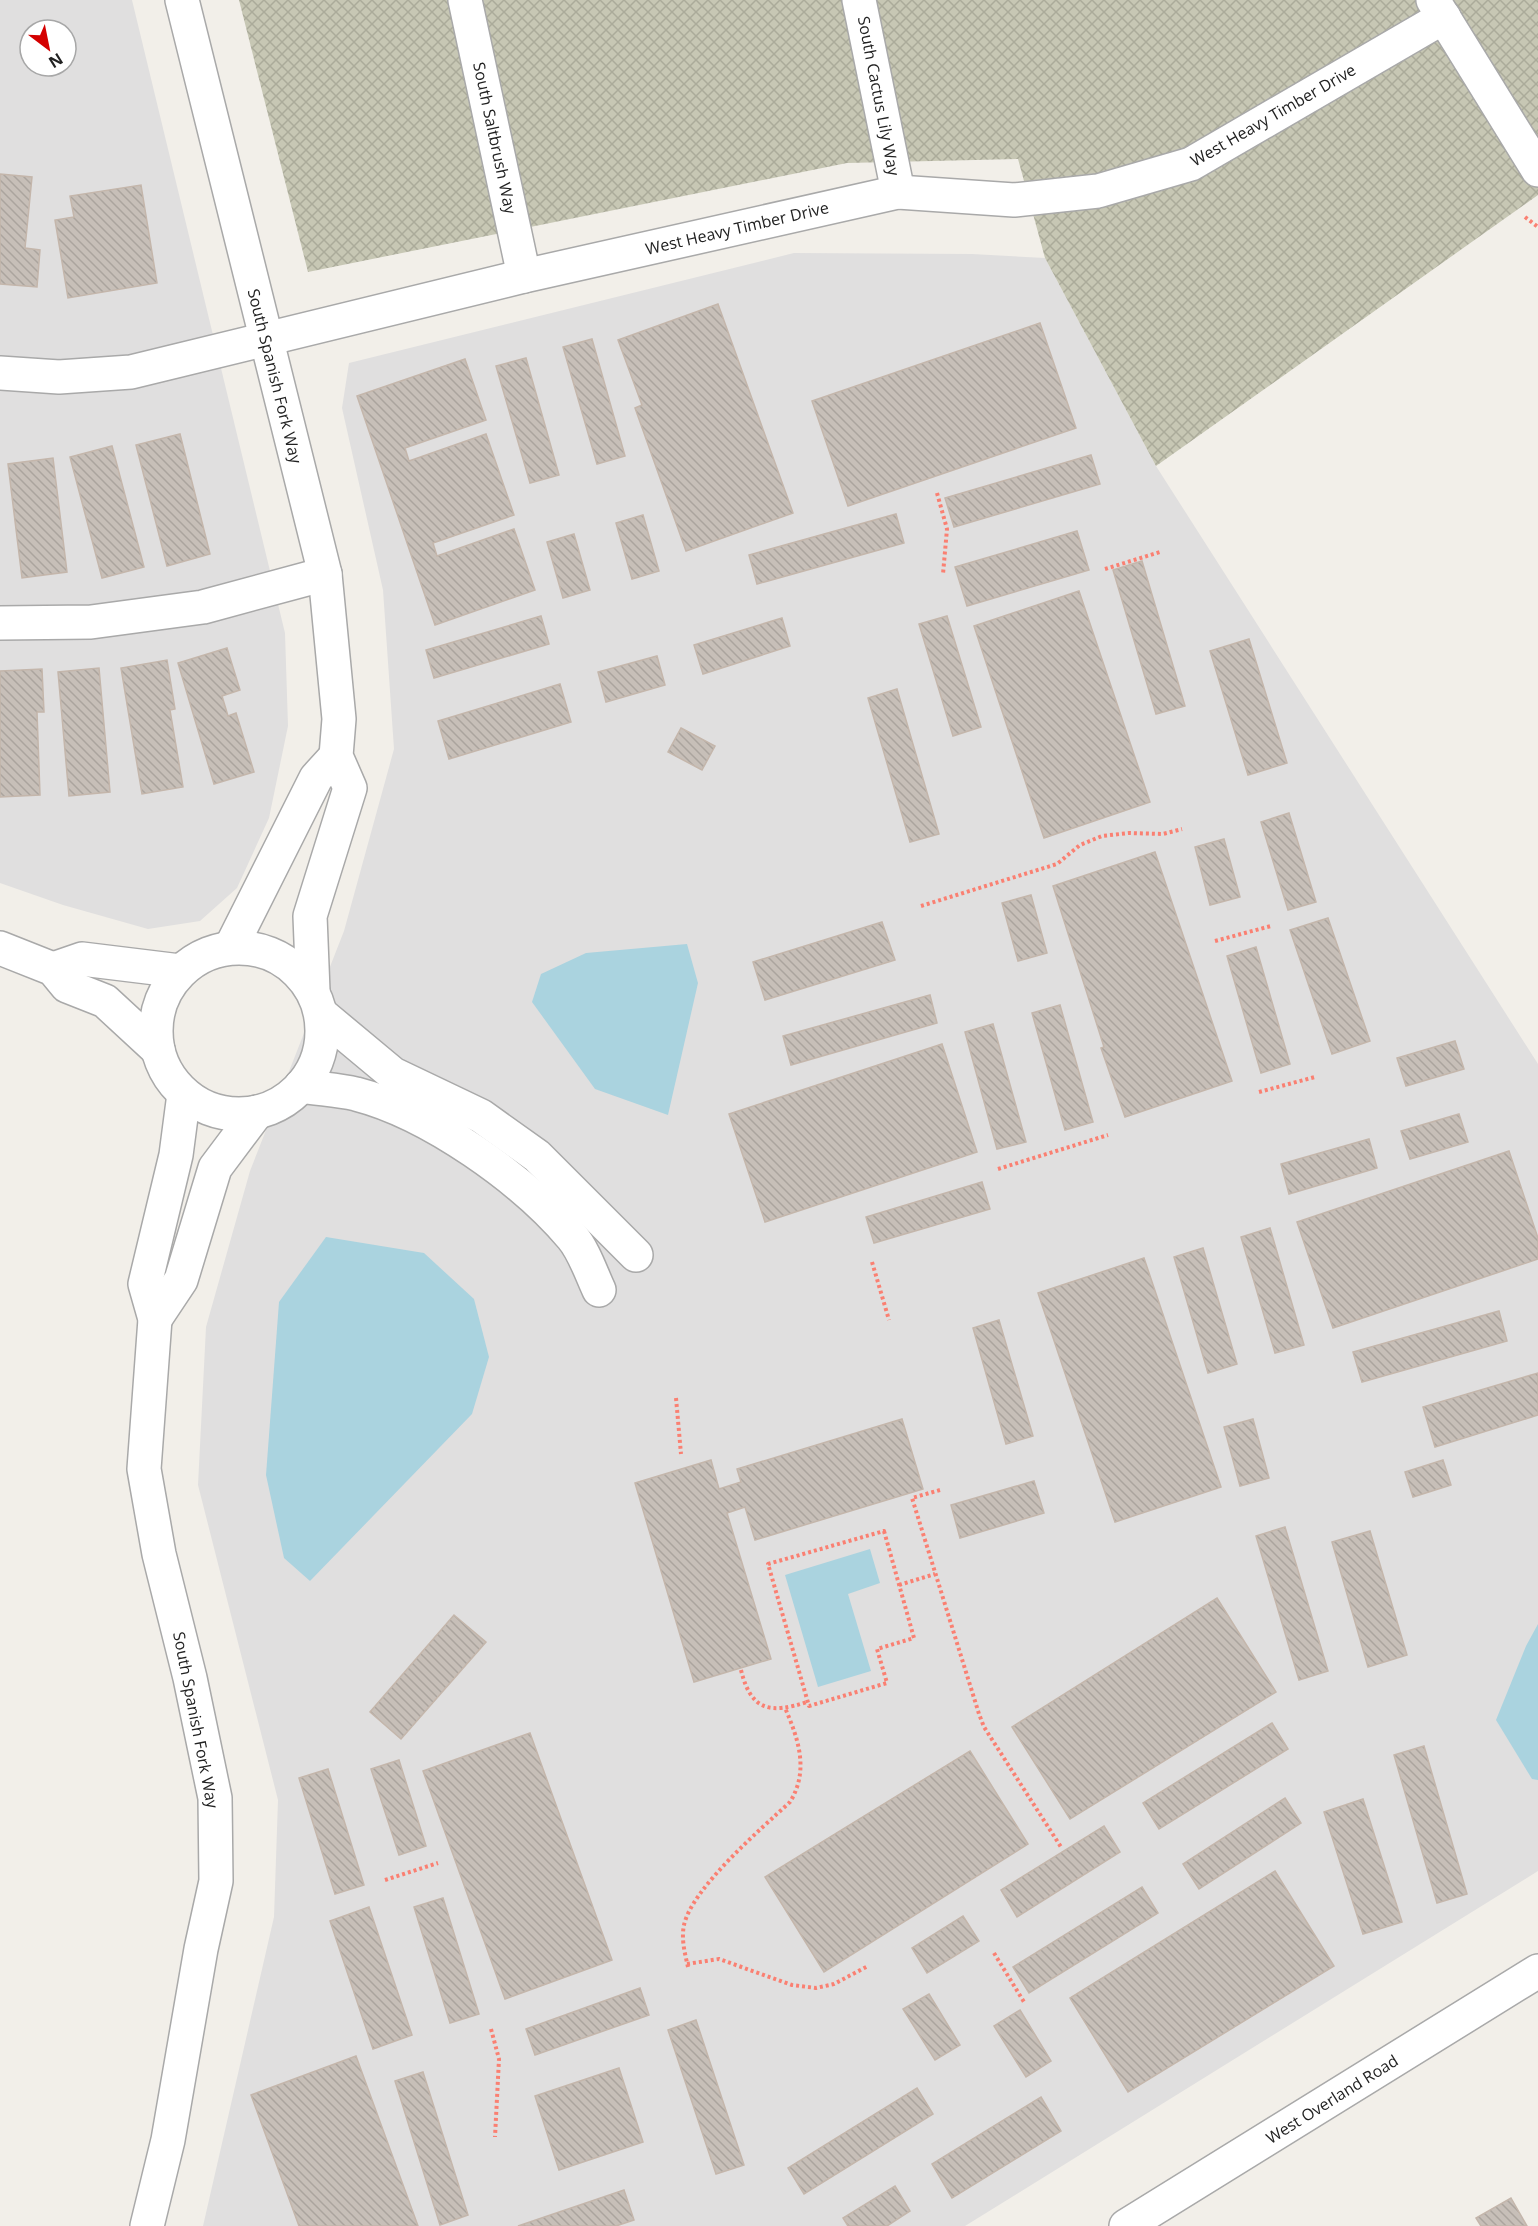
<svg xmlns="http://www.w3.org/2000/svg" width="1538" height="2226" font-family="'Open Sans',sans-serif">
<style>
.residential{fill:#e0dfdf;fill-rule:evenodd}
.construction{fill:url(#construction-cross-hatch)}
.water{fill:#aad3df}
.building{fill:url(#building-back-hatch);stroke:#c4b6ab;stroke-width:1.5}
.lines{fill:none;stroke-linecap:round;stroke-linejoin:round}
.minor-casing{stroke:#a9a9a9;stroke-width:36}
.path{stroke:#fa8072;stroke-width:4;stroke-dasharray:3 3;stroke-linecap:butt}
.minor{stroke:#fff;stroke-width:33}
.labels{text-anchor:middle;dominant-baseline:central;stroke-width:5;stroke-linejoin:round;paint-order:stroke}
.street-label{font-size:16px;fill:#222;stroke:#fff}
</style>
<defs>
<pattern id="construction-cross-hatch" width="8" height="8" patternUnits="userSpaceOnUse" patternTransform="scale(1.5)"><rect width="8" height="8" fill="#c7c7b4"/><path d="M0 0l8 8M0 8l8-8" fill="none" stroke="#abab9a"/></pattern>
<pattern id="building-back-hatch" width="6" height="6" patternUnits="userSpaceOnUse" patternTransform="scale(1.5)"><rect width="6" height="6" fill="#c7bfb8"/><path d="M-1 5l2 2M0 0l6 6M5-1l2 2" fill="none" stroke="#aba49e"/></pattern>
</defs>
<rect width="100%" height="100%" fill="#f2efe9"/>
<!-- residential -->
<g class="residential">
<path d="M0,0H132L285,633L288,726L269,818L237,888L200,921L148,929L63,905L0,883ZM30,30H66V66H30Z"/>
<path d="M794,253L972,254L1045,258L1156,466L1538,1064V1871L965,2226H203L274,1917L278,1800L198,1485L206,1327L250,1171L344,931L394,749L383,590L342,408L349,363Z"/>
</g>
<!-- construction -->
<path class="construction" d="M239,0H1538V195L1156,466L1045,258L1018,159L847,163L308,272Z"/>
<!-- water -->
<g class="water">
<path d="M687,944L698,983L668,1115L595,1089L532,1002L541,974L586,953Z"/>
<path d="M326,1237L424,1253L474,1299L489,1357L472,1414L310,1581L284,1558L266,1475L279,1302Z"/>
<path d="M870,1549L880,1583L848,1594L871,1671L818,1687L785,1575Z"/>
<path d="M1538,1624V1780L1532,1779L1496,1720L1526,1646Z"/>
</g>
<!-- building -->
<g class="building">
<path d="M0,174L32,177L25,248L40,250L37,287L0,284Z"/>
<path d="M141,185L157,283L68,298L55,220L74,217L70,196Z"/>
<path d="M718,304L793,513L686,551L635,408L642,405L618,340Z"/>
<path d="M1040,323L1076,428L848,506L812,401Z"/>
<path d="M592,339L625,456L597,464L563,347Z"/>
<path d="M526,358L559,475L530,483L496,366Z"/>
<path d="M465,359L486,420L405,448L409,461L486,434L514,515L433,543L437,556L514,529L535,590L435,625L357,396Z"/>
<path d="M180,434L210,554L167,566L136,445Z"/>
<path d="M112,446L144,567L102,578L70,457Z"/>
<path d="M1091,455L1100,484L954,527L945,498Z"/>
<path d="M53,458L67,572L22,578L8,464Z"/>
<path d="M896,514L904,543L757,584L749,555Z"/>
<path d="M643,515L659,571L632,579L616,523Z"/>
<path d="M1077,531L1089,570L967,606L955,567Z"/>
<path d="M574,534L590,590L563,598L547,542Z"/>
<path d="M1142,561L1185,706L1156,714L1113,570Z"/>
<path d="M1079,591L1150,802L1044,838L974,626Z"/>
<path d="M541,616L549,644L434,678L426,650Z"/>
<path d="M947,616L981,727L953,736L919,624Z"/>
<path d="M782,618L790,646L703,674L694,645Z"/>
<path d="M1249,639L1287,763L1248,775L1210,651Z"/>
<path d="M227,648L240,690L222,696L228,716L236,713L254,772L214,784L178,663Z"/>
<path d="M657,656L665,685L606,702L598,672Z"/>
<path d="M167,660L175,709L170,710L183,787L142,794L121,668Z"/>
<path d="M99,668L110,792L69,796L58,672Z"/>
<path d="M42,669L44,712H37L40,795L0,797V671Z"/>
<path d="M560,684L571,722L449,759L438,721Z"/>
<path d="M897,689L939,834L910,842L868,698Z"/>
<path d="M681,728L715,746L702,770L668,752Z"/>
<path d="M1289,813L1316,902L1288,910L1261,822Z"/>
<path d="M1224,839L1240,897L1210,905L1195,847Z"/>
<path d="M1155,852L1232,1081L1125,1117L1101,1048L1104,1047L1053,886Z"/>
<path d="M1031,895L1047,953L1018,961L1002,903Z"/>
<path d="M1328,918L1370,1041L1332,1054L1290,930Z"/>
<path d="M882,922L895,960L765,1000L753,962Z"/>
<path d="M1256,947L1290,1064L1261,1073L1227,956Z"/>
<path d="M930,995L937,1023L791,1065L783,1036Z"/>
<path d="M1060,1005L1093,1122L1065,1130L1032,1013Z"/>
<path d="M993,1024L1026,1142L997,1149L965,1032Z"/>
<path d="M1455,1041L1464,1069L1406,1086L1397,1058Z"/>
<path d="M942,1044L977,1152L765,1222L729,1114Z"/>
<path d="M1459,1114L1468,1142L1410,1159L1401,1131Z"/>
<path d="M1369,1139L1377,1168L1289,1194L1281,1164Z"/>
<path d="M1509,1151L1538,1238V1259L1333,1328L1297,1222Z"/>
<path d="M982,1182L990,1209L874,1243L866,1217Z"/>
<path d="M1270,1228L1304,1345L1275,1353L1241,1237Z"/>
<path d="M1203,1248L1237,1364L1208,1373L1174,1257Z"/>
<path d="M1144,1258L1221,1487L1115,1522L1038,1293Z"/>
<path d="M1499,1311L1507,1341L1362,1382L1353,1352Z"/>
<path d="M999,1320L1033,1436L1006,1444L973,1328Z"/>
<path d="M1538,1373V1415L1435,1447L1423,1407Z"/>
<path d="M902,1419L923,1489L755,1540L745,1507L727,1513L771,1659L694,1682L635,1483L711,1460L719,1489L741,1482L737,1469Z"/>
<path d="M1253,1419L1269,1478L1240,1486L1224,1427Z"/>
<path d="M1443,1460L1451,1485L1413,1497L1405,1472Z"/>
<path d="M1034,1481L1044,1513L960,1538L951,1505Z"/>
<path d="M1285,1527L1328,1671L1299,1680L1256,1536Z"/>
<path d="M1370,1531L1407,1655L1368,1667L1332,1542Z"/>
<path d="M1217,1598L1276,1692L1070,1819L1012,1727Z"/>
<path d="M454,1615L486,1642L401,1739L370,1712Z"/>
<path d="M1272,1723L1288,1749L1159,1829L1143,1803Z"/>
<path d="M530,1733L612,1960L505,1999L423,1771Z"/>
<path d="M1424,1746L1467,1894L1437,1903L1394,1755Z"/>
<path d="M970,1751L1028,1844L824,1972L765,1877Z"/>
<path d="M399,1760L426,1846L399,1855L371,1769Z"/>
<path d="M328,1769L364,1885L335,1894L299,1778Z"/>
<path d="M1285,1798L1301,1823L1199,1889L1183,1864Z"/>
<path d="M1363,1799L1402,1922L1363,1934L1324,1812Z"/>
<path d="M1104,1826L1120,1852L1017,1917L1001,1890Z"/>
<path d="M1275,1871L1334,1966L1128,2092L1070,1998Z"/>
<path d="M1142,1887L1158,1913L1029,1993L1013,1967Z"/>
<path d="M443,1898L479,2014L450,2023L414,1907Z"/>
<path d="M369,1907L412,2035L373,2049L330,1921Z"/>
<path d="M963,1916L979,1941L927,1973L912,1948Z"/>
<path d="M640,1988L649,2015L535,2055L526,2029Z"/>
<path d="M929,1994L960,2045L935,2060L903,2009Z"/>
<path d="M1020,2010L1051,2061L1026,2077L994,2026Z"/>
<path d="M696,2020L744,2165L716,2174L668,2030Z"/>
<path d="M356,2056L418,2226H299L251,2095Z"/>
<path d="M619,2068L643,2142L559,2170L535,2096Z"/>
<path d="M423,2072L468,2215L440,2225L395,2081Z"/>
<path d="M917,2088L933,2114L804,2194L788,2168Z"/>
<path d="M1041,2097L1061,2131L952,2198L932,2164Z"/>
<path d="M895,2186L910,2211L887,2226H848L843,2218Z"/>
<path d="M624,2190L634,2220L616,2226H518Z"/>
<path d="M1511,2198L1527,2226H1481L1476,2218Z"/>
</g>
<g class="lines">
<!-- minor casing -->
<g class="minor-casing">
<g id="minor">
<path d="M182,0L325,574L339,719L336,756L350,788L310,916L313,991"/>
<path d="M465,0L524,276"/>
<path d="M859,0L898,192"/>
<path d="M1433,0L1538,170"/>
<path d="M0,373L59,377L131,372L524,276L898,192L1014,200L1098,191L1191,164L1444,17"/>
<path d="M0,623L91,622L203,607L325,574"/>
<path d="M231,947L316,778L336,756"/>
<circle cx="239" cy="1031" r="83"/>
<path d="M0,948L53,969L67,986L105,1001L158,1050"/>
<path d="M53,969L82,959L180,971"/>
<path d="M321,1014L393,1074L481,1116L537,1156L636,1255"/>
<path d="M301,1086C319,1089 338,1090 356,1094C430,1113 523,1179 572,1237C584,1251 591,1273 599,1290"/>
<path d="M155,1319L181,1280L215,1168L257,1112"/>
<path d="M147,2226L168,2140L201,1949L216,1881L215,1798L190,1678L159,1554L144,1469L155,1319L145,1284L176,1155L184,1094"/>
<path d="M1126,2226L1538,1971"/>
</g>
</g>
<!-- path -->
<g class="path">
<path d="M1525,217L1538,227"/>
<path d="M937,493L947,529L943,574"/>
<path d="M1105,569L1160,552"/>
<path d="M921,906L1057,864L1080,845L1102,836L1129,833L1163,834L1182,829"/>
<path d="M1215,941L1271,926"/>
<path d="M1259,1092L1315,1077"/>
<path d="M998,1169L1108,1135"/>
<path d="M872,1262L889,1320"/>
<path d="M676,1398L681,1454"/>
<path d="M940,1490L912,1498L979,1714L984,1727L1061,1847"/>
<path d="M884,1531L914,1638L877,1649L887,1683L809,1706L768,1564Z"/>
<path d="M899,1585L935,1574"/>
<path d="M741,1670C751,1711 770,1714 807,1702"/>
<path d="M385,1880L438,1863"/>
<path d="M994,1953L1024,2002"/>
<path d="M687,1964L719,1959L792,1985L816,1988L834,1984L868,1966"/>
<path d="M688,1967C685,1954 681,1939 684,1925C692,1888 761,1829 790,1802C809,1771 799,1740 785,1708"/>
<path d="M491,2029L499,2059L495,2137"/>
</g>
<!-- minor -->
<use href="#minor" class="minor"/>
</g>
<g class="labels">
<!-- street labels -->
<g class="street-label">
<text transform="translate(879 96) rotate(79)">South Cactus Lily Way</text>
<text transform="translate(1273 115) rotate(-30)">West Heavy Timber Drive</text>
<text transform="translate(495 138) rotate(78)">South Saltbrush Way</text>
<text transform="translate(737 228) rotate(-13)">West Heavy Timber Drive</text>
<text transform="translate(275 376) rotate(76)">South Spanish Fork Way</text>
<text transform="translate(196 1720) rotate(79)">South Spanish Fork Way</text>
<text transform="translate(1332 2099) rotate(-32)">West Overland Road</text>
</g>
</g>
<!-- north arrow -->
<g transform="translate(48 48) rotate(148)"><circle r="28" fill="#ffffff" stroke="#a7a7a7" stroke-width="1.5"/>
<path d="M0-4.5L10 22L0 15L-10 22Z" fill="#d40000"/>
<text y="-9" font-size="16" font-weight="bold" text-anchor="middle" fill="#222222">N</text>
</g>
</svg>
